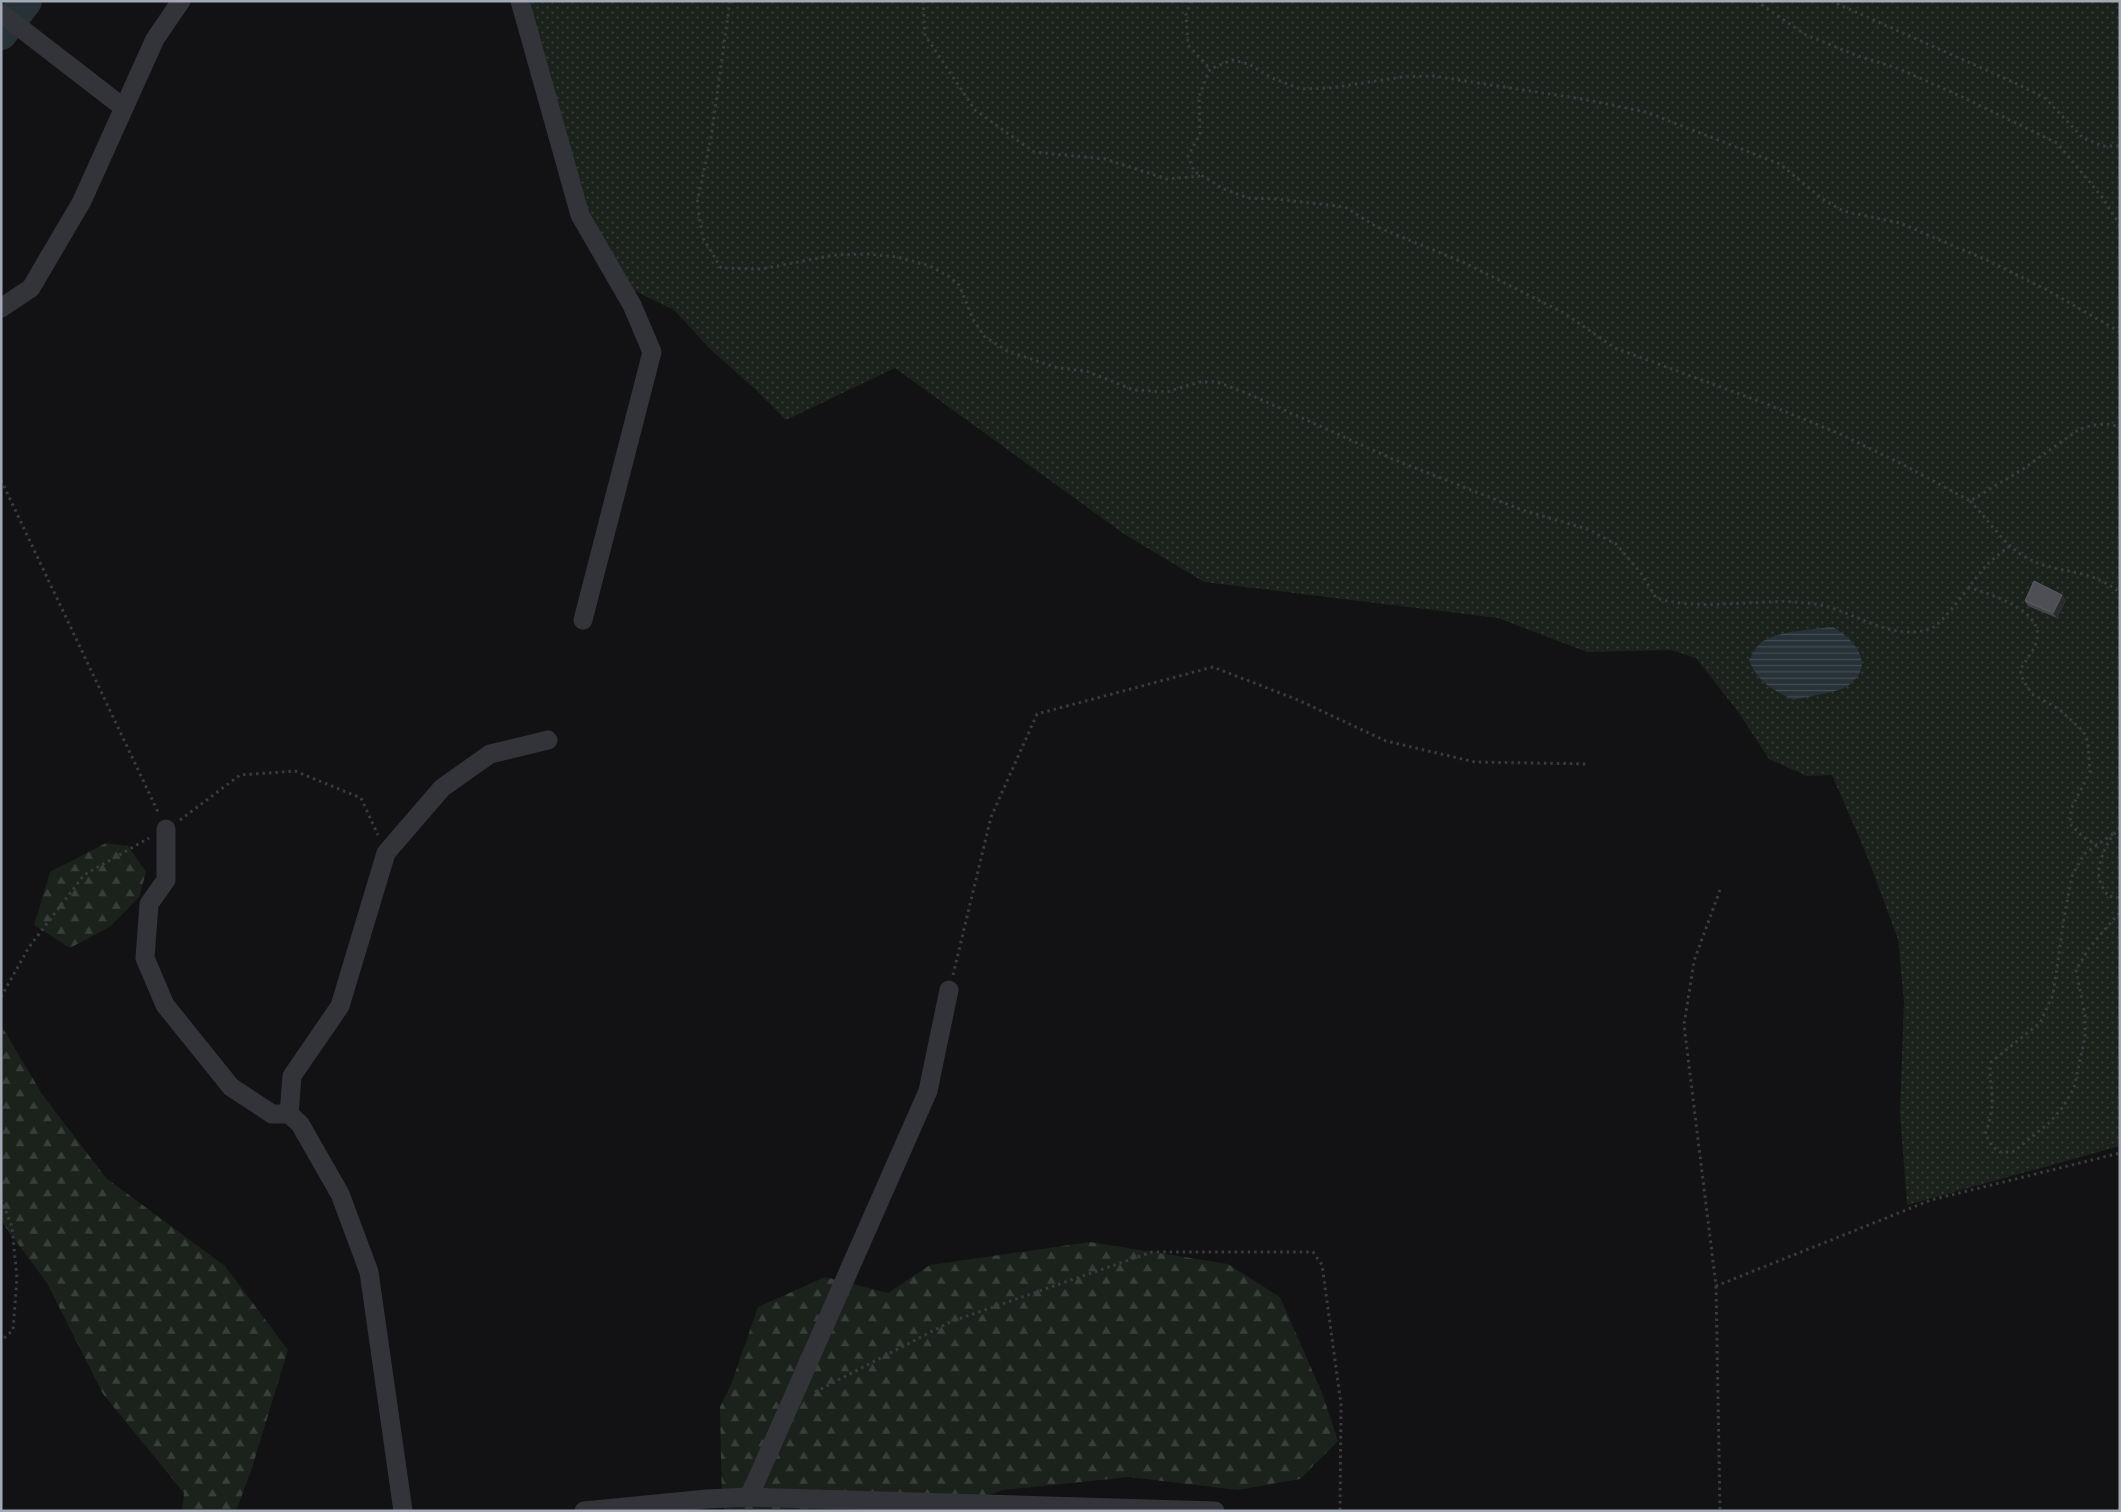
<svg xmlns="http://www.w3.org/2000/svg" width="2121" height="1512" font-family="'Fira Sans Condensed',sans-serif">
<style>
.grass{fill:url(#grass-dots)}
.forest{fill:url(#forest-firs)}
.water{fill:url(#water-rules)}
.lines{fill:none;stroke-linecap:round;stroke-linejoin:round}
.river{stroke:#273138;stroke-width:32}
.path{stroke:#383b40;stroke-width:3;stroke-dasharray:2.5 4;stroke-linecap:butt}
.minor{stroke:#333439;stroke-width:19}
.wall{fill:#434549}
.shaded-wall{fill:#2b2c2f}
.building{fill:#4d4f55;stroke:#5b5d64}
</style>
<defs>
<pattern id="grass-dots" width="8" height="8" patternUnits="userSpaceOnUse" patternTransform="scale(1.25)"><rect width="8" height="8" fill="#1a221b"/><path d="M2 2h.1M6 6h.1" fill="none" stroke="#383f3a" stroke-width="1.8" stroke-linecap="round"/></pattern>
<pattern id="forest-firs" width="22" height="20" patternUnits="userSpaceOnUse" patternTransform="scale(1.25)"><rect width="22" height="20" fill="#1a221b"/><path d="M5 1l3.5 6h-7zM16 11l3.5 6h-7z" fill="#383f3a"/></pattern>
<pattern id="water-rules" width="6" height="5" patternUnits="userSpaceOnUse" patternTransform="scale(1.25)"><rect width="6" height="5" fill="#273138"/><path d="M0 2.5h6" fill="none" stroke="#434c53"/></pattern>
</defs>
<rect width="100%" height="100%" fill="#121214"/>
<!-- grass -->
<path class="grass" d="M522,1H2120V1146L1907,1205L1900,1113L1904,1002L1898,939L1867,856L1832,775L1807,776L1769,759L1739,713L1696,658L1671,650L1587,652L1498,618L1204,582L1124,534L895,368L786,420L755,389L711,350L674,310L633,290L585,209Z"/>
<!-- forest -->
<g class="forest">
<path d="M106,843L128,846L146,872L139,897L111,926L70,948L34,925L50,872Z"/>
<path d="M1,1025L42,1094L106,1178L225,1266L288,1350L251,1471L236,1511H182L184,1493L103,1394L47,1283L1,1221Z"/>
<path d="M1090,1242L1228,1264L1280,1297L1322,1393L1338,1441L1300,1479L1238,1490L1129,1477L1003,1490L941,1511H726L722,1503L720,1407L732,1382L758,1307L825,1277L888,1293L930,1265Z"/>
</g>
<!-- water -->
<path class="water" d="M1833,627C1857,641 1877,667 1846,687C1837,692 1805,697 1793,700C1772,689 1758,683 1749,660C1753,653 1756,646 1763,641C1780,631 1813,629 1833,627Z"/>
<g class="lines">
<!-- river -->
<path class="river" d="M1,34L26,1"/>
<!-- path -->
<g class="path">
<path d="M730,1L711,138L697,203L703,238L721,268L762,269L834,255L867,254L897,257L930,266L948,276L959,285L973,319L984,336L1007,351L1058,368L1086,371L1134,390L1167,392L1199,382H1217L1251,395L1395,460L1522,510L1587,529L1616,544L1641,573L1656,598C1704,613 1764,596 1815,604C1854,610 1889,642 1930,629C1943,625 1975,577 1988,564C1995,557 2003,551 2011,545"/>
<path d="M923,1L925,35L975,110L1034,152L1105,159L1167,179L1201,176"/>
<path d="M1191,1L1186,15L1188,45L1210,69"/>
<path d="M1756,1L1806,35L1858,56L1897,68L1958,95L2057,143L2102,197L2120,225"/>
<path d="M1831,1L2013,82L2045,98L2083,138L2102,146H2120"/>
<path d="M2120,332L2049,291L1989,261L1900,223L1843,211L1821,198L1780,164L1646,112L1582,99L1433,76L1402,77L1330,88L1300,89L1270,77L1249,64L1232,60L1210,69L1199,96L1200,134L1188,156L1194,171L1224,189L1248,198L1277,199L1345,207L1375,226L1467,264L1564,313L1615,348L1764,403L1838,433L1904,465L1970,501L2023,469L2078,430C2090,425 2108,421 2120,428"/>
<path d="M1,480L159,814"/>
<path d="M1970,501C1988,519 2004,546 2027,558C2058,575 2090,567 2120,593"/>
<path d="M1968,587C1989,594 2048,611 2036,643C2033,652 2025,661 2020,670L2023,680L2032,694L2059,709L2084,732L2088,743L2090,772L2071,809L2070,824L2083,837L2097,845"/>
<path d="M180,820L240,775L295,771L361,798L378,835"/>
<path d="M2120,828C2108,838 2097,862 2099,878C2100,884 2105,891 2108,896L2120,898"/>
<path d="M2113,834L2084,854L2072,876L2064,918L2053,995L2040,1023L1991,1062C1989,1074 1991,1083 1992,1094C1993,1108 1990,1122 1985,1134L1992,1146L2000,1152H2013L2049,1123L2063,1107L2074,1088L2085,1037V1015L2076,970L2089,948L2120,912"/>
<path d="M1720,890L1694,961L1684,1025L1716,1286L1931,1200L2120,1153"/>
<path d="M953,975L991,817L1037,714L1213,667L1298,700L1386,741L1475,762L1589,764"/>
<path d="M1,997L29,947L84,875L149,838"/>
<path d="M1,1199L12,1227L17,1278L13,1330L1,1341"/>
<path d="M1716,1286L1720,1511"/>
<path d="M815,1392L950,1322L1152,1252H1313L1322,1265L1341,1404L1340,1511"/>
</g>
<!-- minor -->
<g class="minor">
<path d="M520,1L580,215L632,305L652,352L583,620"/>
<path d="M1,13L124,108"/>
<path d="M1,308L31,288L82,201L155,39L181,1"/>
<path d="M166,829V880L149,904L145,958L165,1005L231,1087L272,1114H289"/>
<path d="M749,1497L928,1091L949,990"/>
<path d="M403,1511L369,1272L340,1194L300,1124L289,1114L292,1076L340,1006L386,853L442,788L490,754L548,740"/>
<path d="M584,1511L707,1499L749,1497L1215,1511"/>
</g>
</g>
<!-- wall -->
<path class="wall" d="M2066,600L2057,618L2028,606L2025,601Z"/>
<!-- shaded-wall -->
<path class="shaded-wall" d="M2062,595L2066,600L2057,618L2053,613Z"/>
<!-- building -->
<path class="building" d="M2034,581L2062,595L2053,613L2025,601Z"/>
<!-- border -->
<rect width="2121" height="1512" fill="none" stroke="#a2a9b5" stroke-width="5"/>
</svg>
